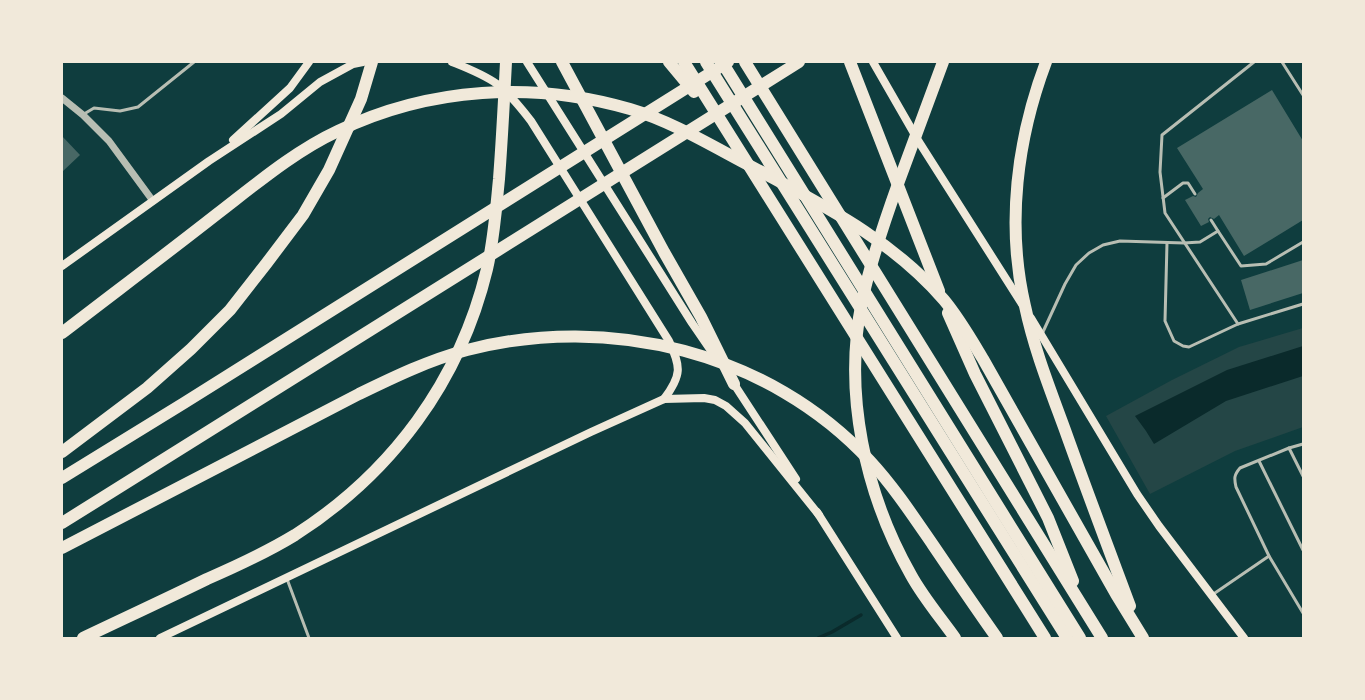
<svg xmlns="http://www.w3.org/2000/svg" width="1365" height="700" font-family="Merriweather,serif">
<style>
.green{fill:#244646}
.water{fill:#0a2a2b}
.lines{fill:none;stroke-linecap:round;stroke-linejoin:round}
.stream{stroke:#0a2a2b;stroke-width:3.5}
.building{fill:#486865}
.service{stroke:#b8beb3;stroke-width:3}
.tertiary{stroke:#b8beb3;stroke-width:7}
.secondary{stroke:#f1e9da;stroke-width:8}
.motorway{stroke:#f1e9da;stroke-width:12}
</style>
<rect width="100%" height="100%" fill="#0f3d3e"/>
<!-- green -->
<path class="green" d="M1303,328V427L1235,451L1150,494L1106,416L1172,380L1239,347Z"/>
<!-- water -->
<path class="water" d="M1303,346V376L1226,401L1154,444L1146,431L1135,416L1227,370Z"/>
<g class="lines">
<!-- stream -->
<path class="stream" d="M818,638L832,632L861,615"/>
</g>
<!-- building -->
<g class="building">
<path d="M1272,90L1303,141V220L1244,256L1219,215L1214,219L1210,217L1208,219L1209,222L1201,226L1185,200L1193,196L1196,197L1198,193L1203,189L1177,148Z"/>
<path d="M62,136L80,155L62,172Z"/>
<path d="M1303,260V293L1250,310L1241,280Z"/>
</g>
<g class="lines">
<!-- service -->
<g class="service">
<path d="M1254,62L1162,135L1160,172L1165,213L1238,324L1303,304"/>
<path d="M1282,62L1303,95"/>
<path d="M84,114L94,108L120,111L138,107L194,62"/>
<path d="M1163,198L1183,183H1188L1195,194"/>
<path d="M1211,220L1218,231"/>
<path d="M1167,243L1165,321L1174,341L1183,346L1189,347L1238,324"/>
<path d="M1042,334L1065,284L1076,265L1089,253L1103,245L1120,241L1184,243L1200,242L1218,231L1241,266L1266,264L1303,242"/>
<path d="M1289,448L1303,444"/>
<path d="M1259,461L1303,550"/>
<path d="M1303,476L1289,448L1240,468C1234,475 1234,478 1236,487L1269,556L1303,613"/>
<path d="M287,579L309,638"/>
<path d="M1212,595L1269,556"/>
</g>
<!-- tertiary -->
<path class="tertiary" d="M62,98L83,115L109,141L153,201"/>
<!-- secondary -->
<g class="secondary">
<path d="M452,62C467,68 483,74 497,84C510,94 521,108 531,121L669,341C681,367 682,375 664,399"/>
<path d="M527,62L692,323L716,358"/>
<path d="M873,62L919,142L1022,304"/>
<path d="M233,140L290,88L309,62"/>
<path d="M62,266L209,161L281,114L320,82L353,64L363,62"/>
<path d="M1031,318L1137,494L1159,526L1244,638"/>
<path d="M732,381L796,479"/>
<path d="M817,512L897,638"/>
<path d="M160,638L591,432L664,399L704,398L715,400L726,406L745,423L819,515"/>
</g>
<!-- motorway -->
<g class="motorway">
<path d="M562,62L664,252L701,317L734,384"/>
<path d="M669,62L694,92"/>
<path d="M684,62L1045,638"/>
<path d="M706,62L1067,638"/>
<path d="M722,62L1080,638"/>
<path d="M745,62L1102,638"/>
<path d="M850,62L939,291"/>
<path d="M943,62C928,102 914,141 899,181C885,220 871,260 862,301C843,393 865,494 911,575C923,597 940,617 955,638"/>
<path d="M1046,62C1017,139 1006,225 1025,306C1034,349 1050,389 1065,430C1086,489 1108,547 1130,606"/>
<path d="M948,313L975,374L1048,518L1073,581"/>
<path d="M62,333C114,293 166,254 217,214C256,184 295,151 338,131C429,87 534,81 630,109C674,122 717,149 758,170C826,207 892,240 944,300C959,318 971,339 983,359L1116,594L1143,638"/>
<path d="M62,452L147,388L191,349L230,310L266,264L303,215L329,170L361,99L372,62"/>
<path d="M62,478L184,403L728,62"/>
<path d="M62,523L799,62"/>
<path d="M62,548L359,394C394,377 429,360 467,350C609,313 769,352 870,461C894,487 913,516 933,545C954,576 975,607 997,638"/>
<path d="M83,638C125,618 166,599 207,579C237,566 267,552 295,535C392,473 460,381 487,269C494,239 496,209 499,179C502,140 504,101 506,62"/>
</g>
</g>
<!-- border -->
<rect width="1365" height="700" fill="none" stroke="#f1e9da" stroke-width="126"/>
</svg>
